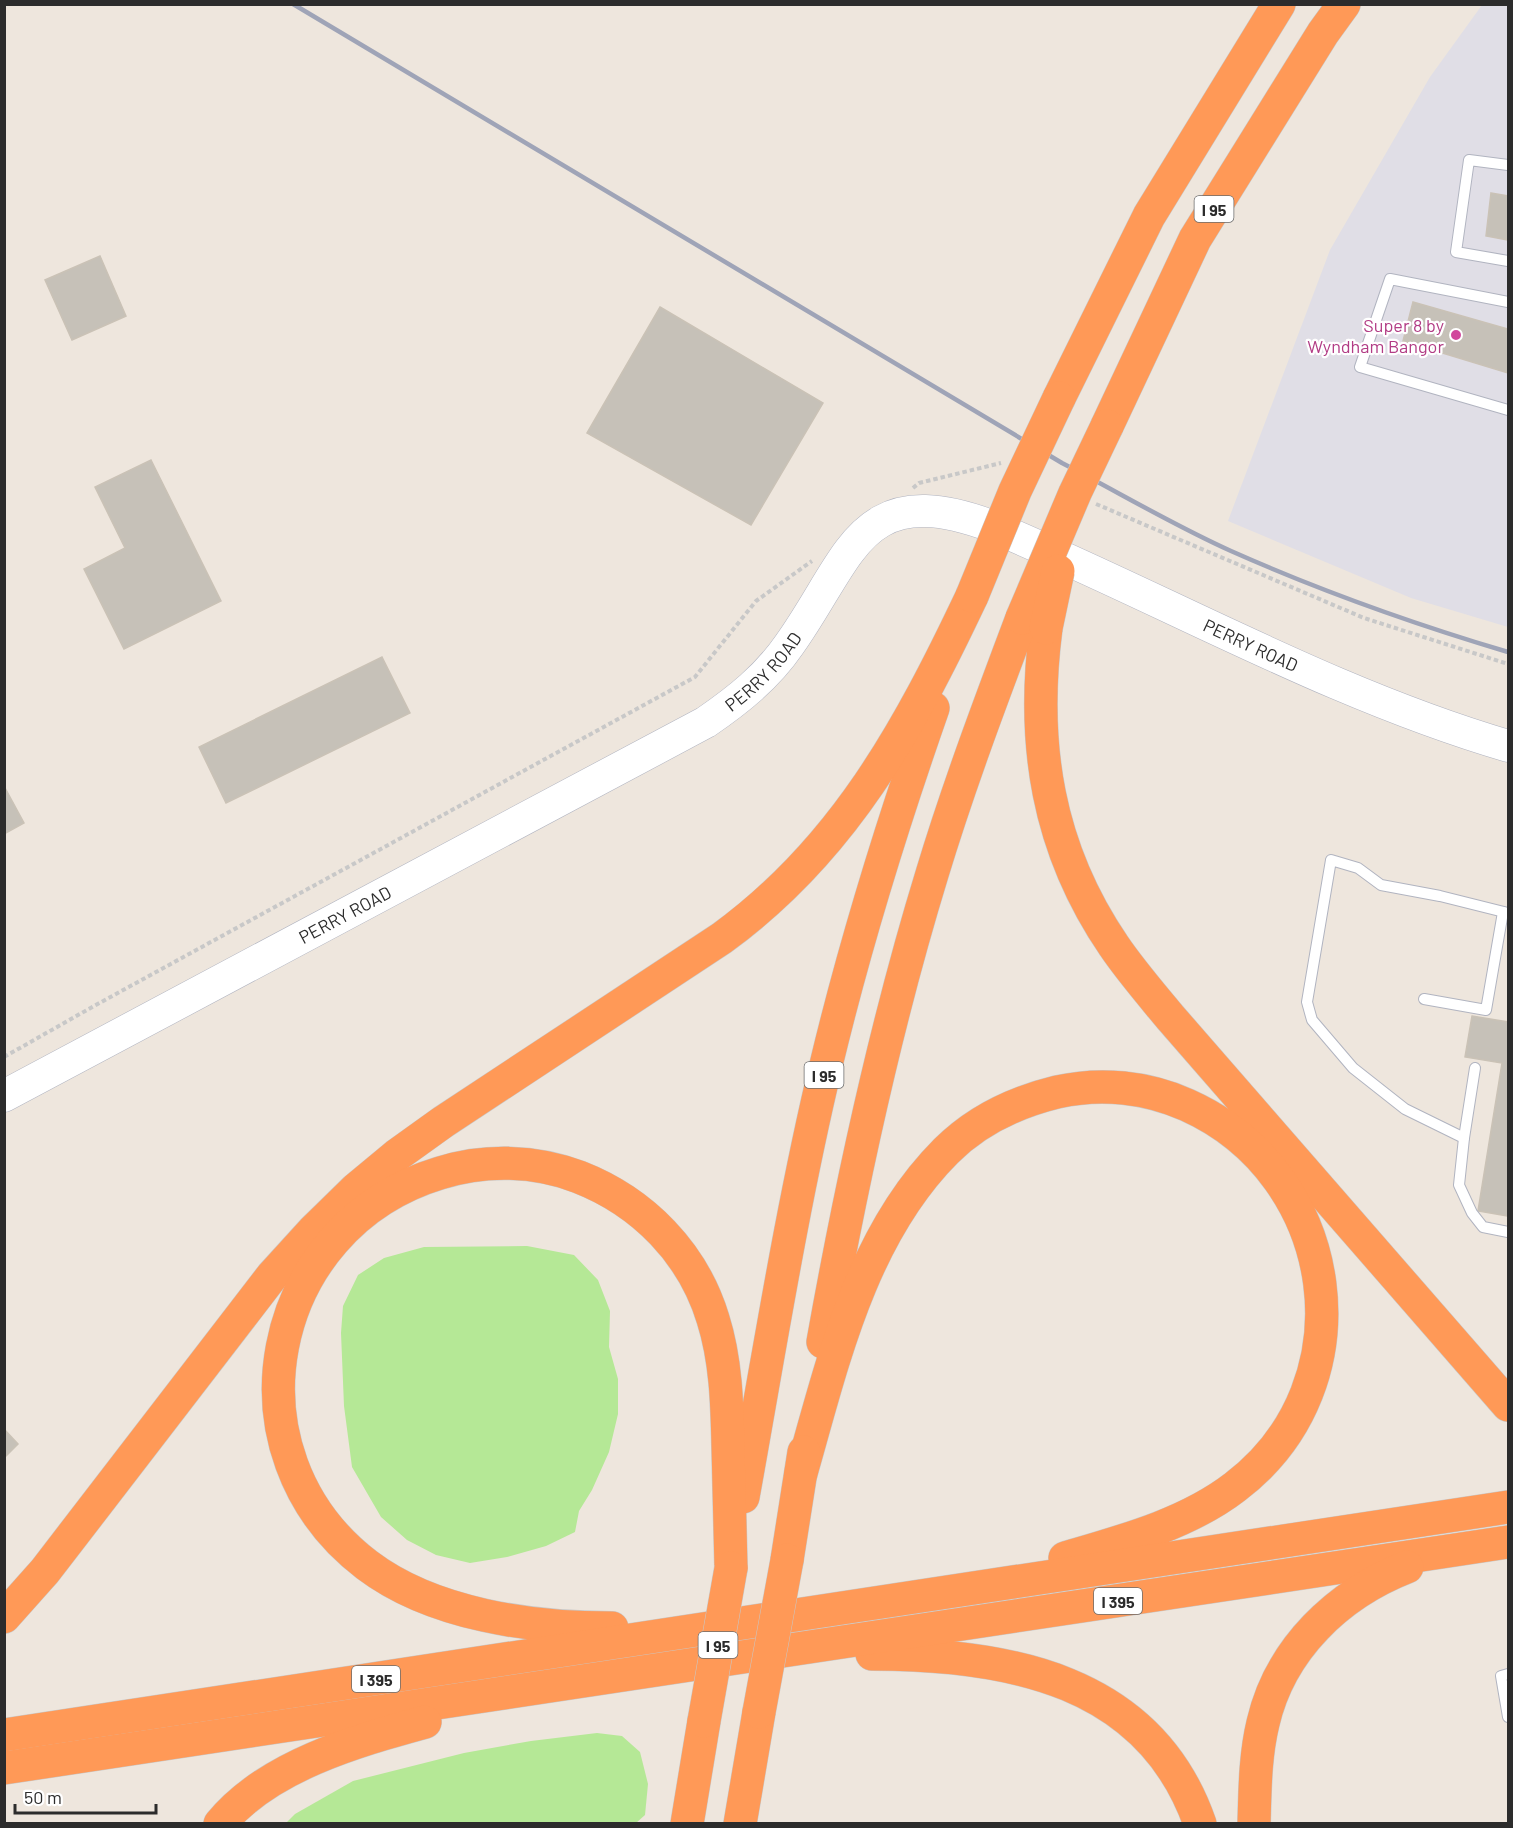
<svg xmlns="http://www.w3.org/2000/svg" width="1513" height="1828" font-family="Barlow,sans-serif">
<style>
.industrial{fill:#e0dee6}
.green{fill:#b5e896}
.building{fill:#c6c1b8;stroke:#cac2b6;stroke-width:1.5}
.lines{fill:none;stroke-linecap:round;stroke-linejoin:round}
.lane-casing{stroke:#b1b4c0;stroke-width:12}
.secondary-casing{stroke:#b1b4c0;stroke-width:33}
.highway-casing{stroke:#c8c8c8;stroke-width:34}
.path{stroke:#c8c8c8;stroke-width:4;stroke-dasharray:4.5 3;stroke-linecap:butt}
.lane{stroke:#fff;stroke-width:10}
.secondary{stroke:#fff;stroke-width:32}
.highway{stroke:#ff9957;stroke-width:33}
.rail{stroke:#9fa4b7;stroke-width:4.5}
.highway-bridge-casing{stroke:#c8c8c8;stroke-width:34;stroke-linecap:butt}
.highway-bridge{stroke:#ff9957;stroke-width:33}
.hotel-dot{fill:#d1479c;stroke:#fff;stroke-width:2}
.labels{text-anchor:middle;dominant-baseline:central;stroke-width:4.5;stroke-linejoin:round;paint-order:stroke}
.shield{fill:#fff;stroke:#6b6b6b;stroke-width:1.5}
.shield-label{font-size:16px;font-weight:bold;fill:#2c2c2c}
.hotel-label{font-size:18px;fill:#b23c85;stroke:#fff;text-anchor:end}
.street-label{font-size:18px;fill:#2c2c2c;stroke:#fff}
</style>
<rect width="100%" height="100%" fill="#eee6dd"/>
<!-- industrial -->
<path class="industrial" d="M1482,5H1508V627L1411,598L1228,521L1330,250L1430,77Z"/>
<!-- green -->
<g class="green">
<path d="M527,1246L574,1255L598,1280L610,1311L609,1347L618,1379V1414L609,1452L592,1490L579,1511L575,1532L546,1546L507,1557L470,1563L436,1555L407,1540L381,1517L352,1467L344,1406L341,1333L343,1306L358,1275L384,1258L424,1247Z"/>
<path d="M597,1733L622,1736L640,1752L648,1784L645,1815L636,1823H286L295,1814L353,1781L464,1753L531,1741Z"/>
</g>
<!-- building -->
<g class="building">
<path d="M1491,193L1508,196V240L1486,236Z"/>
<path d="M100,256L126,316L72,340L45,280Z"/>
<path d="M1413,302L1508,329V373L1403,341Z"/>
<path d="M660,307L823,403L751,525L587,433Z"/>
<path d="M151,460L221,601L124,649L84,569L125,548L95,487Z"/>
<path d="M382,657L410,713L226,803L199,747Z"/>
<path d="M4,786L24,823L4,834Z"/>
<path d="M1472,1016L1508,1022V1216L1478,1211L1502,1063L1465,1057Z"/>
<path d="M4,1429L18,1444L4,1458Z"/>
</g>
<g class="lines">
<!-- lane casing -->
<g class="lane-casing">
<g id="lane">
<path d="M1508,165L1469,160L1456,252L1508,261"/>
<path d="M1508,302L1390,279L1360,367L1508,410"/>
<path d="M1508,913L1440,896L1381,885L1358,868L1331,860L1307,1002L1312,1020L1353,1068L1405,1109L1464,1138L1459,1185L1472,1213L1483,1227L1508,1232"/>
<path d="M1424,999L1486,1010L1503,912"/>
<path d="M1464,1138L1475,1068"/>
<path d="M1508,1674L1501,1676L1508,1717"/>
</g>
</g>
<!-- secondary casing -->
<g class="secondary-casing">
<g id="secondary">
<path id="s1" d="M4,1096L706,722C738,700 767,677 789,645C852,557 859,477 991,526C1163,598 1328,693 1508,746"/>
</g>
</g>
<!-- highway casing -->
<g class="highway-casing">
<g id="highway">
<path d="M1059,398L1149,216L1279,4"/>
<path d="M1107,426L1195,239L1323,33L1344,4"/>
<path d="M1046,628C1031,743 1047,848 1114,946C1131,971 1151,994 1170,1017L1508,1405"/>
<path d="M823,1342C851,1185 885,1027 932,874C958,788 990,703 1022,618"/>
<path d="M801,1473C833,1361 861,1236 946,1151C976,1121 1016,1102 1057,1092C1101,1082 1147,1087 1187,1105C1341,1174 1371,1384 1235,1487C1187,1524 1123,1541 1065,1558"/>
<path d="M743,1497C769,1353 792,1207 826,1065C855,944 892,825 933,708"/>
<path d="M787,1560L804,1452"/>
<path d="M4,1617L45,1571L272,1276L313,1231L356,1189L397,1155L443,1122L722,938C844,849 909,729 972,596"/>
<path d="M612,1628C532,1628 433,1615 367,1565C220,1453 264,1226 440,1173C485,1159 535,1160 579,1177C643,1202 693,1253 713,1319C726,1360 727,1403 728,1446C729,1487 730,1527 731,1568"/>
<path d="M872,1654C1007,1654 1150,1679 1200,1824"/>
<path d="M4,1735L1508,1507"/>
<path d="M4,1768L1508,1542"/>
<path d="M220,1824C267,1766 356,1741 425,1722"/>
<path d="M687,1824L704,1721"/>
<path d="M740,1824L759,1712"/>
<path d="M1254,1824C1255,1790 1255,1756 1263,1723C1280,1649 1338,1594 1407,1567"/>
</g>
</g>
<!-- path -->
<g class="path">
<path d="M913,488L919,483L1001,463"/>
<path d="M1096,504L1364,618L1508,664"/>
<path d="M4,1057L94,1006L695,677L756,601L812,561"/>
</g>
<!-- lane -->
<use href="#lane" class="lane"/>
<!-- secondary -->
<use href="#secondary" class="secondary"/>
<!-- highway -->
<use href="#highway" class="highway"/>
<!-- rail -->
<path class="rail" d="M293,4L1062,463C1118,492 1173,525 1231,551C1321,591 1414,624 1508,652"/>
<!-- highway-bridge casing -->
<g class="highway-bridge-casing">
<g id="highway-bridge">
<path d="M972,596L1015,491L1059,398"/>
<path d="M1022,618L1075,493L1107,426"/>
<path d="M1046,628L1058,571"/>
<path d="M759,1712L787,1560"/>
<path d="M704,1721L731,1568"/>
</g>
</g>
<!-- highway-bridge -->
<use href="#highway-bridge" class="highway-bridge"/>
</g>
<!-- markers -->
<circle class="hotel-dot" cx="1456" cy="335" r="6"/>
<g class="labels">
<!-- shield labels -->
<g class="shield">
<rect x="1194.5" y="196" width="39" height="26" rx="4.5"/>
<rect x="804.5" y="1062" width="39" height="26" rx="4.5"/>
<rect x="1094" y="1588" width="48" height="26" rx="4.5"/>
<rect x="698.5" y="1632" width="39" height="26" rx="4.5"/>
<rect x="352" y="1666" width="48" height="26" rx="4.5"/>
</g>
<g class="shield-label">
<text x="1214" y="209">I 95</text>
<text x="824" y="1075">I 95</text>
<text x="1118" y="1601">I 395</text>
<text x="718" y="1645">I 95</text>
<text x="376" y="1679">I 395</text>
</g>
<!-- hotel labels -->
<g class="hotel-label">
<text x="1444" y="325">Super 8 by<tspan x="1444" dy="21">Wyndham Bangor</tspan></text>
</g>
<!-- street labels -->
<g class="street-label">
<text stroke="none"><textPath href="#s1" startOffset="1464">PERRY ROAD</textPath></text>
<text stroke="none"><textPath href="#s1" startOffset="872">PERRY ROAD</textPath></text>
<text stroke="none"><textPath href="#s1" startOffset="386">PERRY ROAD</textPath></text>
</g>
</g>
<!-- border -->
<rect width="1513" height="1828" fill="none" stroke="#2c2c2c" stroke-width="12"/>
<!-- scale -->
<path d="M15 1804v9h141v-9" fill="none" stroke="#2c2c2c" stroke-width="3"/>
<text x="24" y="1804" font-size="18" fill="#2c2c2c" stroke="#ffffff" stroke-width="4.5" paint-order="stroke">50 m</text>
</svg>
